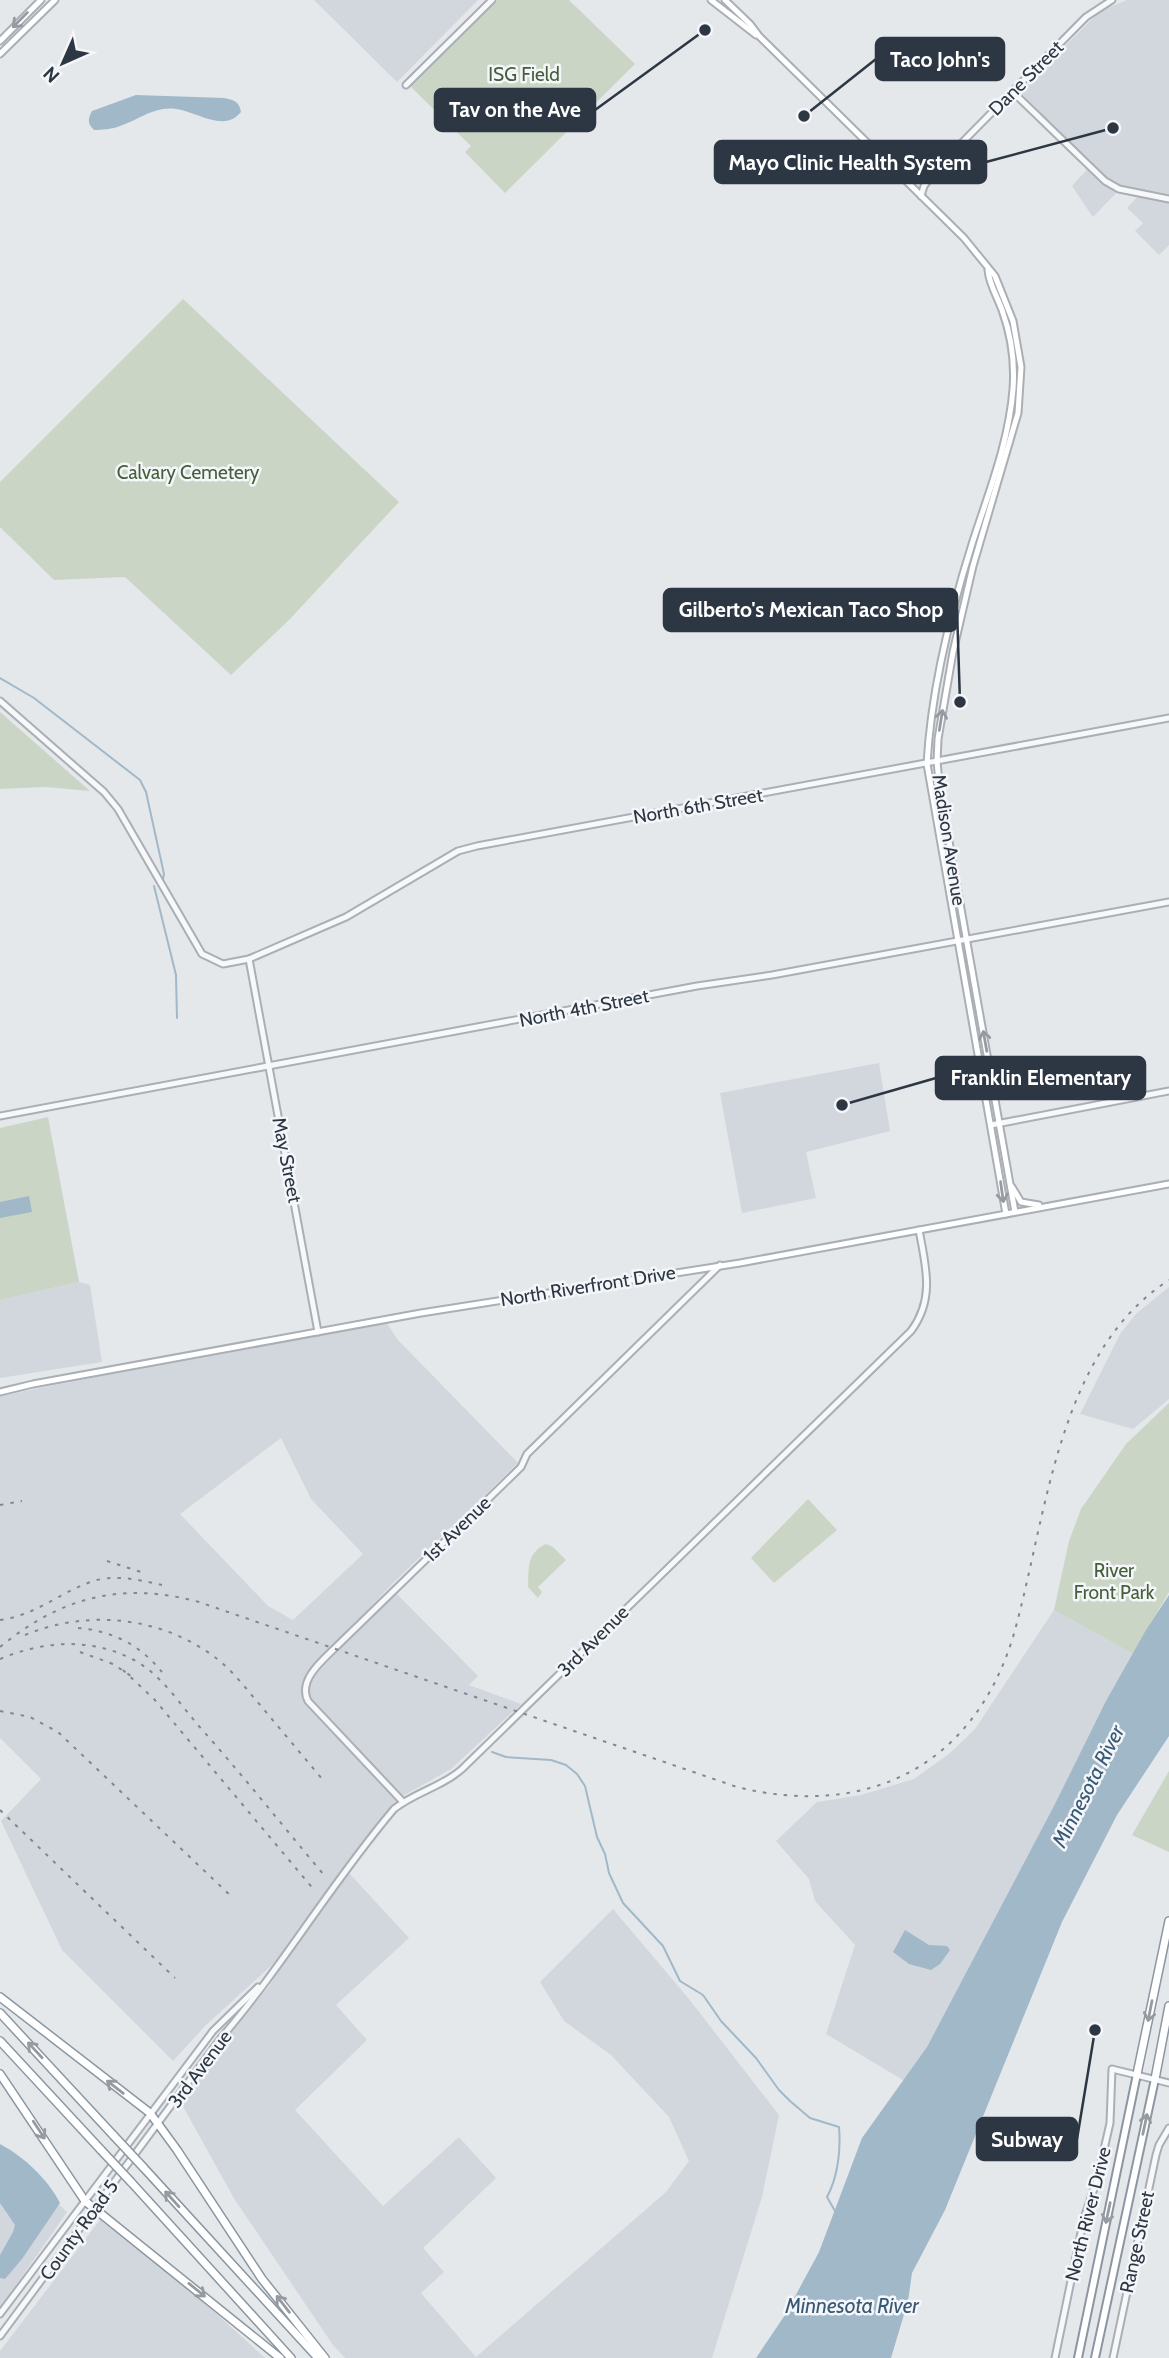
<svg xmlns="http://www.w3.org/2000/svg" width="1169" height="2358" font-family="Cabin,sans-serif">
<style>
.built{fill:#d2d7dd;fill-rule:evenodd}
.green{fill:#cbd5c6}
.water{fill:#a1b8c9}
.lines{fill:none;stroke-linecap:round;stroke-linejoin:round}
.stream{stroke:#a1b8c9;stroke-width:2}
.tertiary-casing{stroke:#a9afb5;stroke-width:9}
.secondary-casing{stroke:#a9afb5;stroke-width:9}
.trunk-casing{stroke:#8c96a2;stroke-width:10}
.motorway-casing{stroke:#8c96a2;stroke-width:10}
.tertiary{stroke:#f7f8fa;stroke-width:5}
.secondary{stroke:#fff;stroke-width:5}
.trunk{stroke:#fff;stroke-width:6}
.motorway{stroke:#fff;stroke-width:7}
.rail{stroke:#7e8894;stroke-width:2;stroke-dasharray:3.5 7;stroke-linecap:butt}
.motorway-bridge-casing{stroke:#8c96a2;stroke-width:10;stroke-linecap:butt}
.motorway-bridge{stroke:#fff;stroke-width:7}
.oneway{stroke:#969ba1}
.labels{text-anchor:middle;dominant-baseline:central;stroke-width:5;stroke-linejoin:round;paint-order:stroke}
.park-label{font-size:19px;fill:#445f3a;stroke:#f4f6f9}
.street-label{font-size:19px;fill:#2c3743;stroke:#f4f6f9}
.water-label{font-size:21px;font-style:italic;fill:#385976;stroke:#f4f6f9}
.leader{fill:none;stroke:#2c3743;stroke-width:2.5}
.callout-dot{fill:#2c3743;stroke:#f4f6f9;stroke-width:2.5}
.callout{fill:#2c3743;stroke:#2c3743;stroke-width:2.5}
.callout-label{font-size:21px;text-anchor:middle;font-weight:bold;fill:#fff}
</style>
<rect width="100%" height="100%" fill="#e4e8eb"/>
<!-- built -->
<g class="built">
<path d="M314,0H478L397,82Z"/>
<path d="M1127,0H1169V245L1159,255L1135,231L1143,223L1127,208L1140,194L1119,190L1093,217L1072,186L1092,164L1020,92L1092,19L1105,9Z"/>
<path d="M879,1063L890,1131L806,1152L816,1198L742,1213L720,1093Z"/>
<path d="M79,1282L90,1285L102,1362L0,1378V1300Z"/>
<path d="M1169,1287V1399L1133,1429L1080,1414L1120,1334L1136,1314Z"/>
<path d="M387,1323L397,1339L518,1463L392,1584L341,1638L349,1640L396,1593L478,1676L469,1685L521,1704L451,1769L401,1797L344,1868L273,1964L206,2025L173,2061L62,1950L1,1821L41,1779L0,1738V1396L171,1362ZM281,1438L311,1499L363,1554L293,1620L268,1606L180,1514Z"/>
<path d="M1054,1610L1133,1654L1141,1667L913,2086L826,2034L855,1945L815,1901L809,1879L776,1841L817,1802L861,1795L914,1779L950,1753L975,1729Z"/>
<path d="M349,1873L409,1938L336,2005L367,2040L295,2110L383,2206L459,2137L496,2178L423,2248L444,2272L421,2293L476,2357L666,2192L689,2161L669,2117L611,2055L564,2021L540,1982L613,1909L689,1999L779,2115L762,2197L712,2358H345L333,2345L235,2200L180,2101L220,2045L270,1985L281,1966Z"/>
<path d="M0,2149L67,2212L0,2308Z"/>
<path d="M100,2220L198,2297L265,2358H0V2351Z"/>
</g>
<!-- green -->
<g class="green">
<path d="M498,0H569L635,64L505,193L465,152L471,146L410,86Z"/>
<path d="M183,299L399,502L289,620L231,675L125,577L54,580L0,527V482Z"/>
<path d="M0,712L90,791L45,787L0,789Z"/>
<path d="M48,1117L79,1282L0,1300V1128Z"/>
<path d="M1169,1403V1592L1133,1654L1054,1610L1069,1541L1081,1509L1126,1444Z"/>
<path d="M808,1499L837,1530L774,1583L751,1558Z"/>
<path d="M546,1544L553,1547L566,1560L538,1587L542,1592L538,1598L528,1587C529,1570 526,1553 546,1544Z"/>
<path d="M1169,1771V1852L1132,1835Z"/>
</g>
<!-- water -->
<g class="water">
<path d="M136,95L224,98C234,100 239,101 241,112C224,133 198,112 176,109C154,106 139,120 120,126C113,129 101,130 94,130C87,123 88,119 92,111Z"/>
<path d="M29,1196L32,1212L0,1218V1202Z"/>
<path d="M1169,1595V1736L1117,1815L1062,1922L945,2210L912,2273L908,2301L891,2358H756L785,2315L819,2252L862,2138L927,2047L1055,1804L1106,1701L1146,1630Z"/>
<path d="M905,1930L929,1945L947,1946L950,1950L940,1964L931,1970L909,1964L893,1952Z"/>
<path d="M0,2144C23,2156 48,2179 60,2203L22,2259L5,2279L0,2278V2255L13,2232L15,2225L0,2203Z"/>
</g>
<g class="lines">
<!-- stream -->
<g class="stream">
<path d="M0,678L34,698L140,780L146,792L164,874L163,879"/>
<path d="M154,886L176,975L177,1018"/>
<path d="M492,1752L506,1757L551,1760L566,1765L577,1774L585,1786L597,1837L605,1854L609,1873L623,1903L663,1946L680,1981L703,1995L721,2021L756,2058L779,2090L790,2101L810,2118L839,2127C841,2149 838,2177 827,2197L835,2211"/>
</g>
<!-- tertiary casing -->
<g class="tertiary-casing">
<g id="tertiary">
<path d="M406,85L492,0"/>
<path d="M1013,92L1105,181L1119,189L1169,199"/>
<path d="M921,196L924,186L939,166L1086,17L1112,0"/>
<path d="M0,701L104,792L118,809L202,954L223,964L249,959L346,917L458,851L477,846L1169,718"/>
<path d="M249,959L318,1332"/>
<path d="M0,1116L697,986L772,975L1169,902"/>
<path d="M991,1125L1169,1091"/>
<path d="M403,1802L308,1701C297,1680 324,1659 337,1646L521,1467L527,1454L720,1265"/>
<path d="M0,2314L213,2031L258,1987"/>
<path d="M0,2336L221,2038C283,1966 332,1882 394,1809C415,1792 442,1787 462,1769L911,1331C935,1299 926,1267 919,1230"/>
<path d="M1055,2358L1084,2218L1097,2180L1110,2123L1112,2069L1169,2083"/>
<path d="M1113,2358L1156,2155L1159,2145L1169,2128"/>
</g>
</g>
<!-- secondary casing -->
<g class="secondary-casing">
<g id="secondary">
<path d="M711,0L756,35"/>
<path d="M725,0L750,24L759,36L964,238L995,276L1013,321L1021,367L1018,413L973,566L953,652L938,739L937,762L940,791L1015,1212"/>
<path d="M0,41L41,0"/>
<path d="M0,54L55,0"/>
<path d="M988,270C989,284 997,296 1002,310C1011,335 1015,363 1013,389C1009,442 988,494 972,544C950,614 931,691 927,764L1006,1214"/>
<path d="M1012,1187L1021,1202L1039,1205"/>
<path d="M0,1392L33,1384L421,1313L740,1263L1169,1184"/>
</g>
</g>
<!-- trunk casing -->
<g class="trunk-casing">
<g id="trunk">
<path d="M1078,2358L1137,2074"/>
<path d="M1095,2358L1155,2079"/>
</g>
</g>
<!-- motorway casing -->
<g class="motorway-casing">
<g id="motorway">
<path d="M0,1997L150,2113L177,2150L262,2279L325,2358"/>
<path d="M0,2013L114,2136"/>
<path d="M0,2041L101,2150"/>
<path d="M0,2074L85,2201L280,2358"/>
<path d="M1137,2074L1169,1921"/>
<path d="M1155,2079L1169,2006"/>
<path d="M143,2167L318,2358"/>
<path d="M131,2182L291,2358"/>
</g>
</g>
<!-- tertiary -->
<use href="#tertiary" class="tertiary"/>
<!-- secondary -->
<use href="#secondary" class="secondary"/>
<!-- trunk -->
<use href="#trunk" class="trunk"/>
<!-- motorway -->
<use href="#motorway" class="motorway"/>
<!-- rail -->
<g class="rail">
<path d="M0,1505L22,1501"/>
<path d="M107,1561L144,1573"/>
<path d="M0,1620C38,1615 62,1590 97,1580C119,1575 140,1580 162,1585"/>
<path d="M78,1628C113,1631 140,1645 162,1672"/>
<path d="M25,1635C90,1608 166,1617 221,1662C236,1675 248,1691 261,1706C281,1730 302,1755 323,1780"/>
<path d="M0,1647C61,1597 122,1581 199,1602L737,1787C866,1819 973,1767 1013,1637C1047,1519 1056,1353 1169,1280"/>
<path d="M80,1652L113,1664L131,1676"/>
<path d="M0,1659C43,1641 91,1637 134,1660C160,1674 178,1701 197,1724C241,1773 282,1825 324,1875"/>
<path d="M123,1670L154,1699L315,1891"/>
<path d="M0,1711L30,1717L58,1732L233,1898"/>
<path d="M0,1810L175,1978"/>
</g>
<!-- motorway-bridge casing -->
<g class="motorway-bridge-casing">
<g id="motorway-bridge">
<path d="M114,2136L143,2167"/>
<path d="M101,2150L131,2182"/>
</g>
</g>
<!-- motorway-bridge -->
<use href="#motorway-bridge" class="motorway-bridge"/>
</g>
<!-- one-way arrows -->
<defs><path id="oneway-shaft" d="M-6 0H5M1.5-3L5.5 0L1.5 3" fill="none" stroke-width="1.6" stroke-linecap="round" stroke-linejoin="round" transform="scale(1.75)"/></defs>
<g class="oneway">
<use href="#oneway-shaft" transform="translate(20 20) rotate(135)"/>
<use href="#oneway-shaft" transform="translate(941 720) rotate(-81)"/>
<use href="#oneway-shaft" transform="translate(985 1041) rotate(-100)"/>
<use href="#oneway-shaft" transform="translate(1002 1192) rotate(82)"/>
<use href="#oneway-shaft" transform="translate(1150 2011) rotate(101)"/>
<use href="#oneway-shaft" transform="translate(35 2050) rotate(-133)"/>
<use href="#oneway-shaft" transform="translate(115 2087) rotate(-142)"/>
<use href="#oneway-shaft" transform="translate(1145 2124) rotate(-78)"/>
<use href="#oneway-shaft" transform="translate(39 2130) rotate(57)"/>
<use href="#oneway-shaft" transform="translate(172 2199) rotate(-132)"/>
<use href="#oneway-shaft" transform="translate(1108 2213) rotate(102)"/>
<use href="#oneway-shaft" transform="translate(197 2290) rotate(39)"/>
<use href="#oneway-shaft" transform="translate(283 2304) rotate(-128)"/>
</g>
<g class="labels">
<!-- park labels -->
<g class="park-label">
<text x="524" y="74">ISG Field</text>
<text x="188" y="472">Calvary Cemetery</text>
<text x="1114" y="1570">River<tspan x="1114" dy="22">Front Park</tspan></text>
</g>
<!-- street labels -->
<g class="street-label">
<text transform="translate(1026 78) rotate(-45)">Dane Street</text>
<text transform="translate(698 806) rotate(-10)">North 6th Street</text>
<text transform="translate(949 840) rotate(81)">Madison Avenue</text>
<text transform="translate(584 1008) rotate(-11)">North 4th Street</text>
<text transform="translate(287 1160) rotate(79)">May Street</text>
<text transform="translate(588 1286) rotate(-9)">North Riverfront Drive</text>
<text transform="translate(457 1529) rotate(-44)">1st Avenue</text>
<text transform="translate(593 1641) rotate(-45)">3rd Avenue</text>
<text transform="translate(200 2069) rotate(-53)">3rd Avenue</text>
<text transform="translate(1088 2214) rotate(-76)">North River Drive</text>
<text transform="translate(79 2230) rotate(-54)">County Road 5</text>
<text transform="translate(1137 2242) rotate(-78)">Range Street</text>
</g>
<!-- water labels -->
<g class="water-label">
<text transform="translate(1088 1786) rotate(-63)">Minnesota River</text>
<text x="852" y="2305">Minnesota River</text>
</g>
</g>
<!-- callouts -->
<path class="leader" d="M804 116L876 59M705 30L595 110M1113 128L986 162M960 702L957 610M842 1105L936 1078M1095 2030L1077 2139"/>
<g class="callout-dot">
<circle cx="804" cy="116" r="7"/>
<circle cx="705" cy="30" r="7"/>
<circle cx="1113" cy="128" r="7"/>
<circle cx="960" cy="702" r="7"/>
<circle cx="842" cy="1105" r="7"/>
<circle cx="1095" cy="2030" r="7"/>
</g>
<g class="callout">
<rect x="876" y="38" width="128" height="42" rx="7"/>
<rect x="435" y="89" width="160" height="42" rx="7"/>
<rect x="715" y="141" width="271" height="42" rx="7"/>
<rect x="664" y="589" width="293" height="42" rx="7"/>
<rect x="936" y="1057" width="209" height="42" rx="7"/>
<rect x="977" y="2118" width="100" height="42" rx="7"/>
</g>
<g class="callout-label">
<text x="940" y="67">Taco John's</text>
<text x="515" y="117">Tav on the Ave</text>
<text x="850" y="170">Mayo Clinic Health System</text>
<text x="811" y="617">Gilberto's Mexican Taco Shop</text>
<text x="1041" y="1085">Franklin Elementary</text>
<text x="1027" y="2147">Subway</text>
</g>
<!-- north arrow -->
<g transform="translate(63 63) rotate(225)" stroke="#f4f6f9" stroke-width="5" paint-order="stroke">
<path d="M0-5L12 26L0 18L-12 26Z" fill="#2c3743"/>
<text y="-10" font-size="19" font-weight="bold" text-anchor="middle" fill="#2c3743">N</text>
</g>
</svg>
